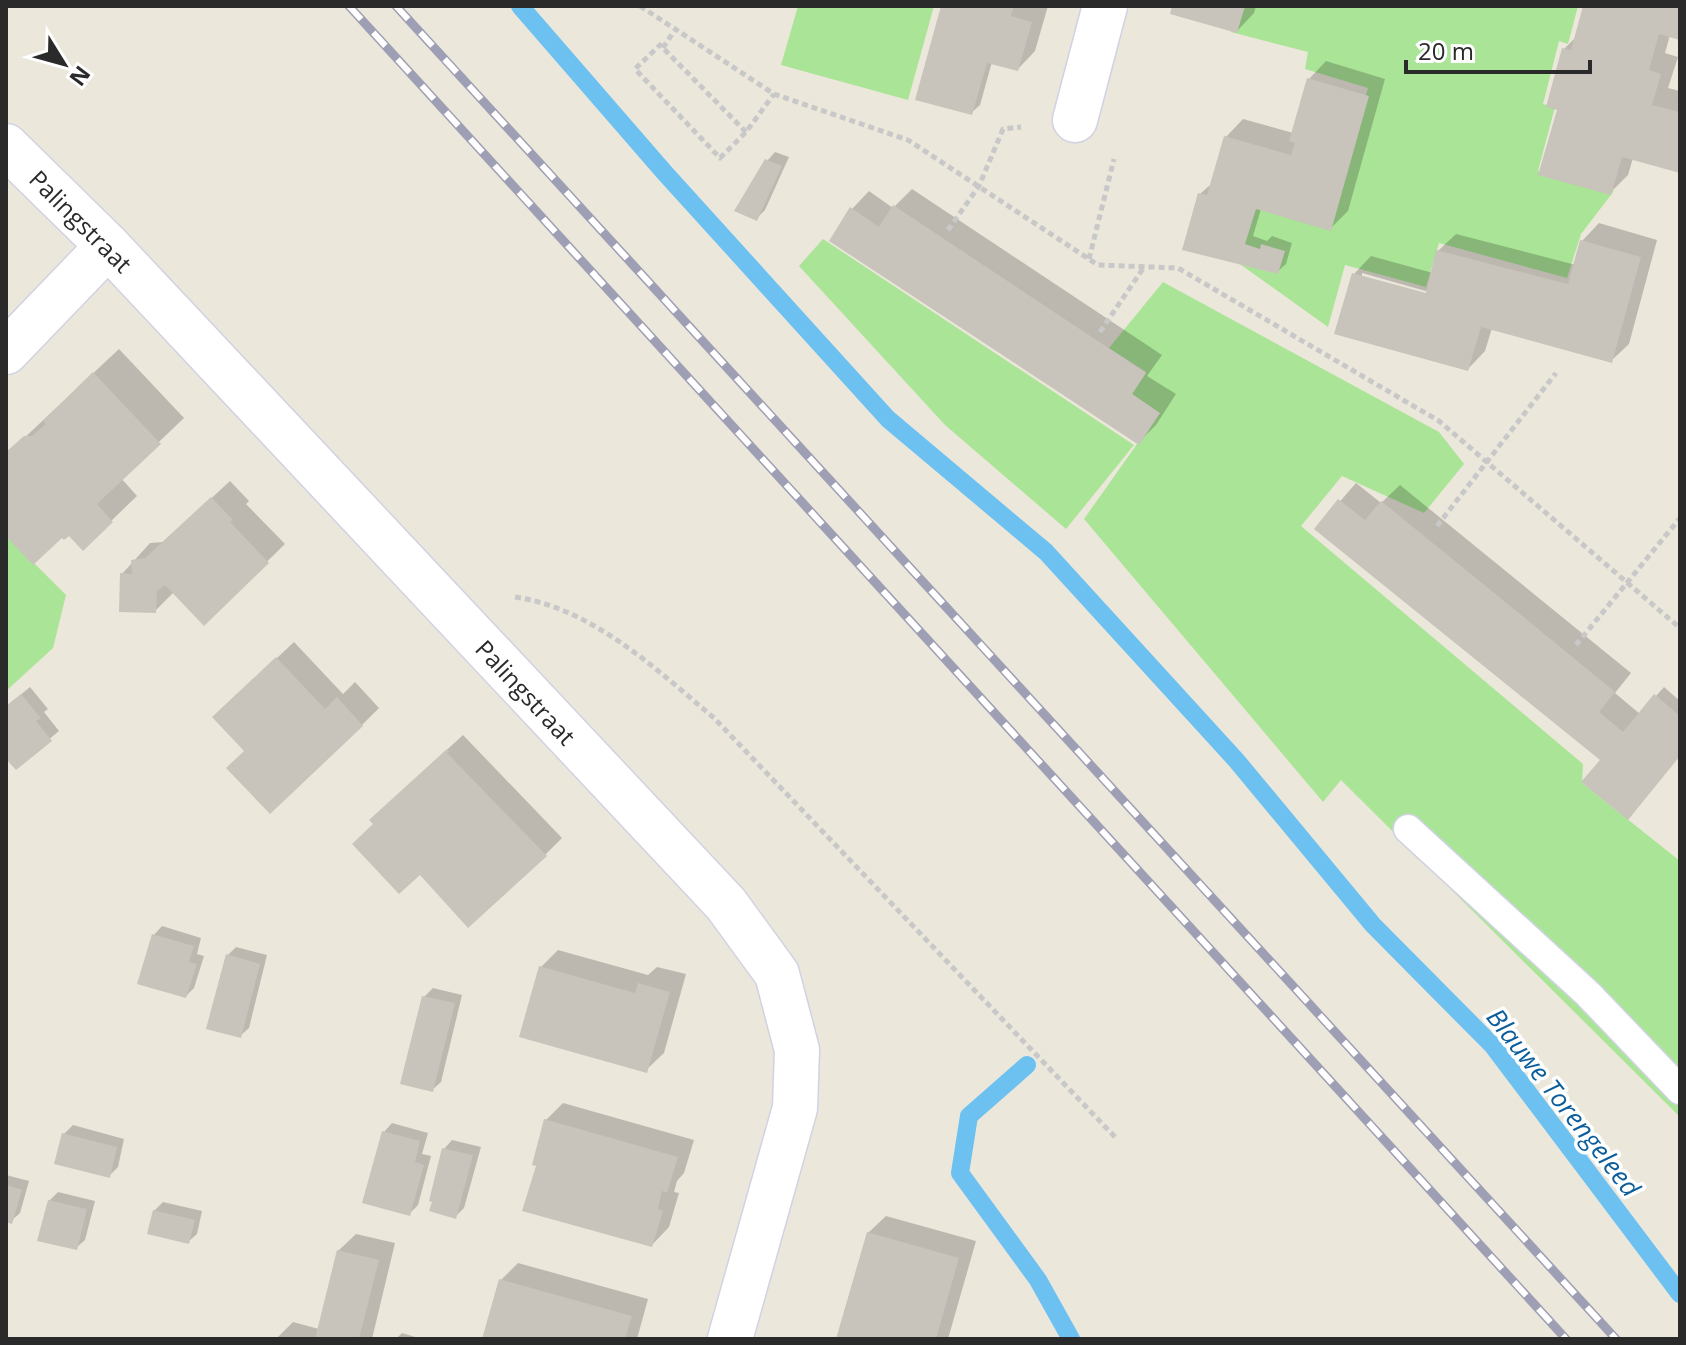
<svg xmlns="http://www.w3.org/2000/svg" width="1686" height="1345" font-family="'Open Sans',sans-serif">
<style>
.green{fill:#aae497}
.shadow{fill:#0003;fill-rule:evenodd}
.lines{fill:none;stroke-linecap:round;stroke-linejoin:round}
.stream{stroke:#6dc1f0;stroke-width:18}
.building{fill:#c8c3bb}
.service-casing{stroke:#d1d2e3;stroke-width:31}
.minor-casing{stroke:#d1d2e3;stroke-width:47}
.path{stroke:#c8c8c8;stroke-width:5;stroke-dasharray:6 4;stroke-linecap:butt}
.service{stroke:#fff;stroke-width:28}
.minor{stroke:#fff;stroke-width:44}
.rail-casing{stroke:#9e9fb4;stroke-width:9}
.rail{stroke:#fff;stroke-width:6;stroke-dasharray:18;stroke-linecap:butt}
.labels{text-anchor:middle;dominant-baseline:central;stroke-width:7;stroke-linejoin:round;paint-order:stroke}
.street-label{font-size:24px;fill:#2a2a2a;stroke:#fff}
.water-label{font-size:26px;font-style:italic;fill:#0b5d9c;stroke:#fff}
</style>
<rect width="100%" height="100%" fill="#ece7db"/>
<!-- green -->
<g class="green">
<path d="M798,6H934L908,100L781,65Z"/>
<path d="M1237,6H1578L1568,44L1559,41L1543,104L1555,107L1538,171L1614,191L1581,234L1567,278L1439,243L1426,287L1345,265L1328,327L1237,262L1253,207L1328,228L1368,88L1305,69L1308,52L1231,32Z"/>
<path d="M823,239L1134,445L1066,529L945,425L799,266Z"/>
<path d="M1163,282L1439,432L1464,464L1424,513L1342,476L1301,526L1583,764L1582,783L1680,861V1117L1341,780L1323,802L1084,519L1159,413L1132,394L1146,372L1109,348Z"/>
<path d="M6,535L66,595L53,648L6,691Z"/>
</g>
<!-- shadow -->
<g class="shadow">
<path d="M943,6H1048L1035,51L1018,69L992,62L980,105L971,113Z"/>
<path d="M1174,6H1256L1254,13L1237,31Z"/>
<path d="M1585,6H1680V38L1670,35L1665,53L1678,57L1668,88L1680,91V171L1633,158L1628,175L1611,192L1559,108L1564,49L1577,36Z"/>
<path d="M1326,61L1385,79L1348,211L1331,228L1261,209L1253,236L1267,241L1272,236L1292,243L1286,264L1277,272L1185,249L1200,194L1209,186H1212L1226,137L1243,119L1293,133L1309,79Z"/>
<path d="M775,152L789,157L765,210L757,218L767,161Z"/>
<path d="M912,189L1162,355L1147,376L1176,394L1156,425L1139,442L852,209L869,191L893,208Z"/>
<path d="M1599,223L1657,240L1629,344L1611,361L1492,328L1485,351L1468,369L1354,274L1371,256L1433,273L1438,251L1456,234L1576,265L1582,241ZM1362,273L1436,294L1435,298L1362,278Z"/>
<path d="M119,349L184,418L121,478L137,496L83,548L69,533H6V455Z"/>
<path d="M230,481L249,501L246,504L285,544L204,623L174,592L155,611L122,574L150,543L164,542Z"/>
<path d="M1356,483L1381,503L1400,485L1631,673L1615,693L1640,714L1664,687L1680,701V756L1609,752L1317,528Z"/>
<path d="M294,642L343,694L355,682L379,708L362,725L246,751L232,700Z"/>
<path d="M30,687L48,709L44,712L59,731L16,767L6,756V707Z"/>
<path d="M463,735L562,838L545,855L389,803Z"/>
<path d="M162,926L201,938L197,954L204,956L194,988L186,996L154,935Z"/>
<path d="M236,947L267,955L249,1028L240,1036L228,955Z"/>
<path d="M558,950L648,975L657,967L686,974L664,1053L646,1070L541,967Z"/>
<path d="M433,988L462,995L441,1082L432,1090L424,997Z"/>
<path d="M563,1103L694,1140L684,1173L677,1181L674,1192L679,1193L669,1227L652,1245L538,1165L546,1120Z"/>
<path d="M392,1123L428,1133L422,1154L431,1156L418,1205L409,1214L384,1132Z"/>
<path d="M73,1125L124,1139L118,1167L109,1176L64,1134Z"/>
<path d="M452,1140L481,1147L464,1208L455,1217L444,1149Z"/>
<path d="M6,1175L29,1181L20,1213L11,1221L6,1220Z"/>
<path d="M58,1192L95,1201L85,1240L76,1248L49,1201Z"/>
<path d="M163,1202L202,1211L197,1234L188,1242L154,1211Z"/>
<path d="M886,1216L976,1241L948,1339H838L868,1233Z"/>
<path d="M356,1234L395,1243L372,1339H276L293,1322L319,1329L338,1251Z"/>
<path d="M518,1263L648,1299L637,1339H484L501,1280Z"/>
<path d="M402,1333L422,1339H396Z"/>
</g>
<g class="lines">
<!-- stream -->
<g class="stream">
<path d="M520,6L664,172L888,419L1046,552L1236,760L1373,925L1493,1046L1680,1294"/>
<path d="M1027,1065L969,1116L960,1173L1038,1280L1071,1339"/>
</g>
</g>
<!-- building -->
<g class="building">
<path d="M941,6H1014L1011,16L1032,22L1018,71L987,63L972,115L915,100Z"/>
<path d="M1172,6H1245L1237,33L1170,14Z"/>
<path d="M1583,6H1680V40L1659,34L1649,70L1661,74L1652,105L1680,112V173L1622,157L1611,195L1538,175L1557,110L1546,107L1562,48L1571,50Z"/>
<path d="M1307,78L1369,96L1331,231L1256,209L1245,244L1260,249L1261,244L1285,251L1278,274L1182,250L1198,193L1207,195L1224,136L1291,155L1295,143L1289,141Z"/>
<path d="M765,159L782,166L757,221L734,211Z"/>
<path d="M893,205L1146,373L1132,394L1160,413L1139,445L829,241L850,207L879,227Z"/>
<path d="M1580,240L1641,257L1612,363L1481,327L1468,371L1334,334L1352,273L1426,293L1436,250L1568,284Z"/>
<path d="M93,372L161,444L97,504L113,522L83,551L69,536L64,540L62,538L33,565L6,536V452L24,436H32L46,424L43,421Z"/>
<path d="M211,497L233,520L230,522L269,563L204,626L165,585L157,591L156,613L119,612L120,573L132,574L131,560L145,558Z"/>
<path d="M1338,499L1365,520L1381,501L1498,596L1615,692L1599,712L1623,732L1654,694L1680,716V756L1628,820L1581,782L1600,760L1314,529Z"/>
<path d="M276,657L325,709L337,697L363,726L270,814L226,768L244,751L212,717Z"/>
<path d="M21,694L41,718L36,721L52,741L16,770L6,759V706Z"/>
<path d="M447,749L449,751L447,753L547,856L468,928L420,875L399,894L352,844L373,824L369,820Z"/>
<path d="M152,934L194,946L189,962L197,964L186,998L137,984Z"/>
<path d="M226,954L260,964L241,1038L206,1029Z"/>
<path d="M539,966L635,993L638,983L670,992L647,1073L519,1037Z"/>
<path d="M422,996L455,1003L433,1092L400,1084Z"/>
<path d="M544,1119L678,1157L667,1193L662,1191L658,1209L663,1211L652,1247L522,1211L536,1166L532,1165Z"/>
<path d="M382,1131L420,1141L415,1162L424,1165L410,1216L362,1203Z"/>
<path d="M62,1133L117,1147L110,1178L54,1164Z"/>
<path d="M442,1148L473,1155L456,1219L429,1211L432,1202L429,1201Z"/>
<path d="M6,1185L22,1190L12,1224L6,1222Z"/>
<path d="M48,1200L87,1209L77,1250L37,1241Z"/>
<path d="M153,1210L195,1220L189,1244L147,1234Z"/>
<path d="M867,1232L959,1258L936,1339H836Z"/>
<path d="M337,1250L379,1260L359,1339H315Z"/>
<path d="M499,1279L632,1316L625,1339H482Z"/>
</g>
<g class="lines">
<!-- service casing -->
<g class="service-casing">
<path id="service" d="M1408,829L1588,994L1680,1090"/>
</g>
<!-- minor casing -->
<g class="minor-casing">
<g id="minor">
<path d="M1075,120L1105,6"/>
<path d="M6,146L108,246L726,904L777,974L797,1050L795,1108L730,1339"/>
<path d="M6,352L108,246"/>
</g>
</g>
<!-- path -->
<g class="path">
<path d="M640,6L774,94L908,140L1098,265L1178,268L1439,421L1680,628"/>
<path d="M663,48L674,31"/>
<path d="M746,132L660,45L635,69L720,158L746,132L774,94"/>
<path d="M948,230L979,186L1003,129L1021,127"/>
<path d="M1089,259L1114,159"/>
<path d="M1100,332L1144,267"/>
<path d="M1437,526L1556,373"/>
<path d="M515,597C592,608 656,669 714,718L1115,1137"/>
<path d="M1576,645L1680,518"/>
</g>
<!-- service -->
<use href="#service" class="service"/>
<!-- minor -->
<use href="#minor" class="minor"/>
<!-- rail casing -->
<g class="rail-casing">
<g id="rail">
<path d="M349,6L1566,1339"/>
<path d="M396,6L1616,1339"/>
</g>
</g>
<!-- rail -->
<use href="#rail" class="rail"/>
</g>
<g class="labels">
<!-- street labels -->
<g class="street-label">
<text transform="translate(81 221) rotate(45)">Palingstraat</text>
<text transform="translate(526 692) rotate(47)">Palingstraat</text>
</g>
<!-- water labels -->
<g class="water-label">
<text transform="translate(1564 1102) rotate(52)">Blauwe Torengeleed</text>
</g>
</g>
<!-- border -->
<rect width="1686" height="1345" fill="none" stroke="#2a2a2a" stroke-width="16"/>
<!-- north arrow -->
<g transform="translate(64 64) rotate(127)" stroke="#ffffff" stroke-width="6" paint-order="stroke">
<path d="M0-6L14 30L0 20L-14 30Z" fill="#2a2a2a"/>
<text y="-12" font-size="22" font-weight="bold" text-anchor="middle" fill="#2a2a2a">N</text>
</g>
<!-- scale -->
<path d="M1406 60v12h184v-12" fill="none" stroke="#2a2a2a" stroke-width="4"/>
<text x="1418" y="60" font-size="24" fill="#2a2a2a" stroke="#ffffff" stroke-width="6" paint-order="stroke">20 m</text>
</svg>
